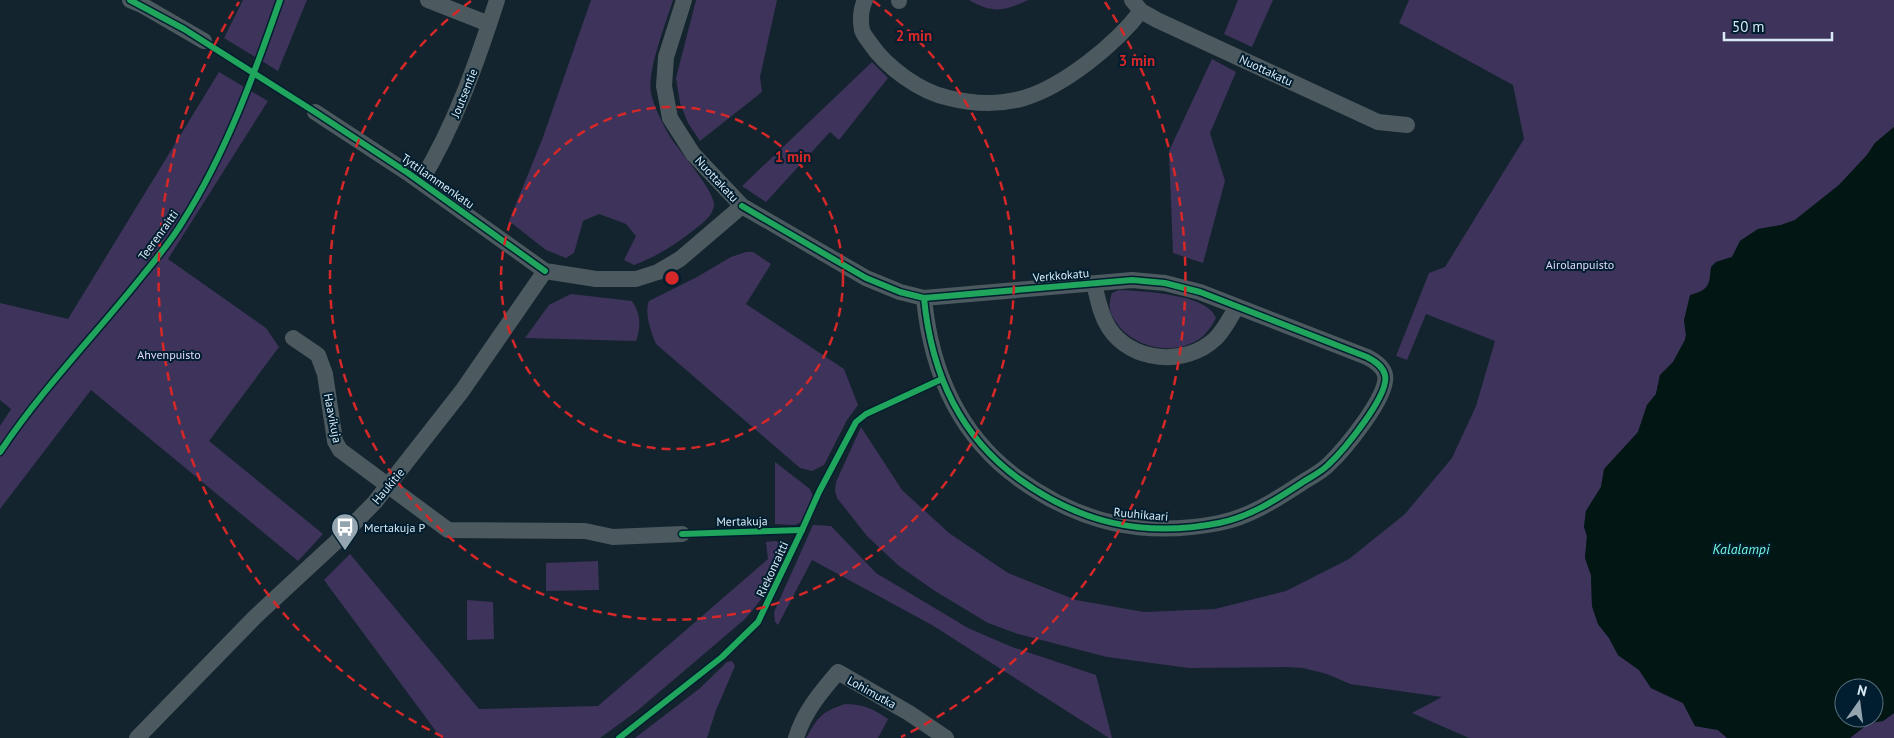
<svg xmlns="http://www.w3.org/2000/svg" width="1894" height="738" font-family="'PT Sans',sans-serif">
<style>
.green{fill:#3e335a}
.water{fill:#021714;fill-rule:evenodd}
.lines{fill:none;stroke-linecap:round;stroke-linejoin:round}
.minor{stroke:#4c595e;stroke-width:16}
.cycleway-casing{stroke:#001e2f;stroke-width:9}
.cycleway{stroke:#20a55d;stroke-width:6}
.ring{fill:none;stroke:#d62828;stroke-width:2.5;stroke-dasharray:9 6}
.labels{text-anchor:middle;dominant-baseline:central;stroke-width:4;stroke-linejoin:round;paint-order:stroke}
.street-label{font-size:12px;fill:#d9eaf6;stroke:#001e2f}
.park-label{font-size:12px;fill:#e1d6fa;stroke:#001e2f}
.poi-label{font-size:12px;fill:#d9eaf6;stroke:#001e2f;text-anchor:start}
.water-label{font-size:14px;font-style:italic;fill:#73f9db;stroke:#001e2f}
.centre{fill:#d62828;stroke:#001e2f;stroke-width:2.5}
.ring-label{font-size:15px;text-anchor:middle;font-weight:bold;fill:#d62828;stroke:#001e2f;stroke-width:4;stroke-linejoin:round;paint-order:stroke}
</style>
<rect width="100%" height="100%" fill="#13242e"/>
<!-- green -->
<g class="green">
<path d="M243,0H307L278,71L224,38Z"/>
<path d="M591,0H673C666,23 647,70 651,93C654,107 662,122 669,135C678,150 715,191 714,205C713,217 699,226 690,233C672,247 655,257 634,265L624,260L636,236L626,224L599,214L583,221L574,253L566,258L546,250L509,221L542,140Z"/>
<path d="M696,0H777L760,77L762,92L700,141L688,123L680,103L676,78Z"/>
<path d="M969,0H1028C1005,11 993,14 969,0Z"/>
<path d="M1238,0H1273L1252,47L1224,34Z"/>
<path d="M1409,0H1894V127L1875,143L1867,155L1839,185L1795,220L1781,225L1758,229L1740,241L1732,257L1716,262L1711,267L1710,283L1684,320L1686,335L1685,340L1673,362L1660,375L1656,394L1647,405L1638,432L1605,469L1601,487L1586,511L1584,527L1587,536L1585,558L1591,575L1592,606L1598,624L1609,638L1618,655L1639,670L1651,688L1683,703L1695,726L1718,730L1727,738H1469L1412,713L1442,697L1350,684L1327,674L1303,668L1286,667L1189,668L1107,657L1018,634L988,623L935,591L899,566L867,536L837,498L835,491L836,482L861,427L902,490L949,533L1008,573L1076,600L1144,612L1215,609L1286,591L1349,559L1405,514L1452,458L1476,406L1495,341L1426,314L1407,360L1396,356L1429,273L1445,267L1524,139L1513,85L1399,23Z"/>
<path d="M1212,59L1236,72L1210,133L1225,181L1203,263L1173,253L1169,151Z"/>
<path d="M872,62L888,78L839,140L830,132L766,202L742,186Z"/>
<path d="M219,72L268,101L168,259L266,328L279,347L209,441L323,534L298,561L91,390L0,509V426L11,409L0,400V303L68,319Z"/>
<path d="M746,252H753L771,264L746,304L844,369L858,405L847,420L824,465L812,471L800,468L656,344C651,332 644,313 649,301L697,277L731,257Z"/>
<path d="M1119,290C1142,291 1208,294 1216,318C1213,324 1208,332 1202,337C1176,357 1134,349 1116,322C1109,313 1108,304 1112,293Z"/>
<path d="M571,294L632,301C641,314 641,327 636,341L525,338L549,305Z"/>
<path d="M775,462L810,489L813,496L802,522L795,525L775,524Z"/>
<path d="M813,525L831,526L876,573L968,628L1012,647L1096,675L1112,738H1109L932,625L812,560L778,625L775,622L774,612Z"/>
<path d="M776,541L781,543C792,561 757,606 745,619L637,711L600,738H441L324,580L350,554L479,709L598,706L768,559L766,542Z"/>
<path d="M598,561L599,590L546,591V563Z"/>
<path d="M467,600L493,602L494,639L467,640Z"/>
<path d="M732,661L735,666L716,710L707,738H635L699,689L727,662Z"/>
<path d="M845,704C862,704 874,709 888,719L878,738H806C818,717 821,712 845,704Z"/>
<path d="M1894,713V738H1850L1869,723L1883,721Z"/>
</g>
<!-- water -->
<path class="water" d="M1894,127V713L1883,721L1869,723L1850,738H1727L1718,730L1695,726L1683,703L1651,688L1639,670L1618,655L1609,638L1598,624L1592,606L1591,575L1585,558L1587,536L1584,527L1586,511L1601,487L1604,469L1638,432L1647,405L1656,394L1660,375L1673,362L1685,340L1686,335L1684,320L1690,295C1709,289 1709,287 1711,267L1716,262L1732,257L1740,241L1758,229L1781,225L1795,220L1839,185L1867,155L1875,143ZM1844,688H1874V718H1844Z"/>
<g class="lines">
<!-- minor -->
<g class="minor">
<path d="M130,0L142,5L204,41"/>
<path d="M428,0L489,24"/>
<path d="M865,0C861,9 860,20 862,30C863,34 867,39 870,43C886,67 920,92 949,98C973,104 1000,105 1024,98C1064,86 1116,44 1141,11"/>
<path d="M899,0V1"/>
<path d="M1132,0L1141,11L1157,20L1378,122L1407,125"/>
<path d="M315,112L408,173L545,271L596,279H636L658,272L680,259L742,206L693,154L670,118L664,86L666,57L684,0"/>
<path d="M421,181C455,125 477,62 497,0"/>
<path d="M742,206L866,278L900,292L924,298L1132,280L1165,283L1200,292L1367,357C1375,361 1383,366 1385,375C1390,395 1343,451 1328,465C1321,472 1311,477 1303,482C1277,499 1250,517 1219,523C1144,538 1080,523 1019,479C958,435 931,371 924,298"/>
<path d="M1094,284C1098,299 1100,314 1109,328C1131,362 1185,367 1215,339C1224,331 1230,317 1237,307"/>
<path d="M293,338L318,355L325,374L335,441L340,450L448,530L585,531L613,537L682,534"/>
<path d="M137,738L255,617L336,542L375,502L462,391L545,271"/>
<path d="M796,738C804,712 820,693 838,672L909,713L946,738"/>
</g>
<!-- cycleway casing -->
<g class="cycleway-casing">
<g id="cycleway">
<path d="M130,0L184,29L315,112L408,173L545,271"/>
<path d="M742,206L866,278L900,292L924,298L1132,280L1165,283L1200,292L1367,357C1375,361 1383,366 1385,375C1390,395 1343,451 1328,465C1321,472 1311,477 1303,482C1277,499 1250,517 1219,523C1144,538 1080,523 1019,479C958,435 931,371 924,298"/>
<path d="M0,452C42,389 96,334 143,275C157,258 172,240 183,221C226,153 254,75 280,0"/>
<path d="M682,534L802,530"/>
<path d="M619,738L722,657L758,622L802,530L819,492L856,422L866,414L942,379"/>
</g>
</g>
<!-- cycleway -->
<use href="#cycleway" class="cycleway"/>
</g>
<!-- distance rings -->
<g class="ring">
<circle cx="672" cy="278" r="171"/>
<path d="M873 1A342 342 0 1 1 471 1"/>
<path d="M443 737A513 513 0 0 1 239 2M1105 2A513 513 0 0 1 901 737"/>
</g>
<!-- icons -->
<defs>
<g id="bus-pin" transform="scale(1.4375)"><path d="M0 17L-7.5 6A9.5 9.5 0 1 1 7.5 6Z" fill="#94a5b0" stroke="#001e2f"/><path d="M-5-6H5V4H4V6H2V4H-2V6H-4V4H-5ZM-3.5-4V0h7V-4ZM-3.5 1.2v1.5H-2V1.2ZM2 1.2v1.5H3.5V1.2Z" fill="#fff"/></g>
</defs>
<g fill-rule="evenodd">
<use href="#bus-pin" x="345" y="527"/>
</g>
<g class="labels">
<!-- street labels -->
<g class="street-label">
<text transform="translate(1266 70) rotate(25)">Nuottakatu</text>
<text transform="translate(464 93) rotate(-68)">Joutsentie</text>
<text transform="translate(717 179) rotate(47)">Nuottakatu</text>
<text transform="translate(438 181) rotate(35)">Tyttilammenkatu</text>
<text transform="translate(158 235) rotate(-54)">Teerenraitti</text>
<text transform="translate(1061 275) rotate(-5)">Verkkokatu</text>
<text transform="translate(333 418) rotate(79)">Haavikuja</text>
<text transform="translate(388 486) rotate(-50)">Haukitie</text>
<text transform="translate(1141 514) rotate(5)">Ruuhikaari</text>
<text transform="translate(742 521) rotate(-1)">Mertakuja</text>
<text transform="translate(772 569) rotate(-65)">Riekonraitti</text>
<text transform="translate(872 692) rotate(29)">Lohimutka</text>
</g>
<!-- park labels -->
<g class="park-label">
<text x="1580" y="264">Airolanpuisto</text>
<text x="169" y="354">Ahvenpuisto</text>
</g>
<!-- poi labels -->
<g class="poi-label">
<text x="364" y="527">Mertakuja P</text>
</g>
<!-- water labels -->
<g class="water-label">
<text x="1741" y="549">Kalalampi</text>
</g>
</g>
<circle cx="672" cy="278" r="8" class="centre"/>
<g class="ring-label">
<text x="914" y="41">2 min</text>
<text x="1137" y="66">3 min</text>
<text x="793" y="162">1 min</text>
</g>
<!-- north arrow -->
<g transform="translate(1859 703) rotate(14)"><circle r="24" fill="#001e2f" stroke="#57707f"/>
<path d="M0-4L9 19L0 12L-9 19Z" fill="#94a5b0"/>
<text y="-8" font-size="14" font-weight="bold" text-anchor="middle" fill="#d9eaf6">N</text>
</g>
<!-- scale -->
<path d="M1724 32v8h108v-8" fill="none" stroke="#d9eaf6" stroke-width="2.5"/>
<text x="1732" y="32" font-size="15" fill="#d9eaf6" stroke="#001e2f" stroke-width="4" paint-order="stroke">50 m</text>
</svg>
